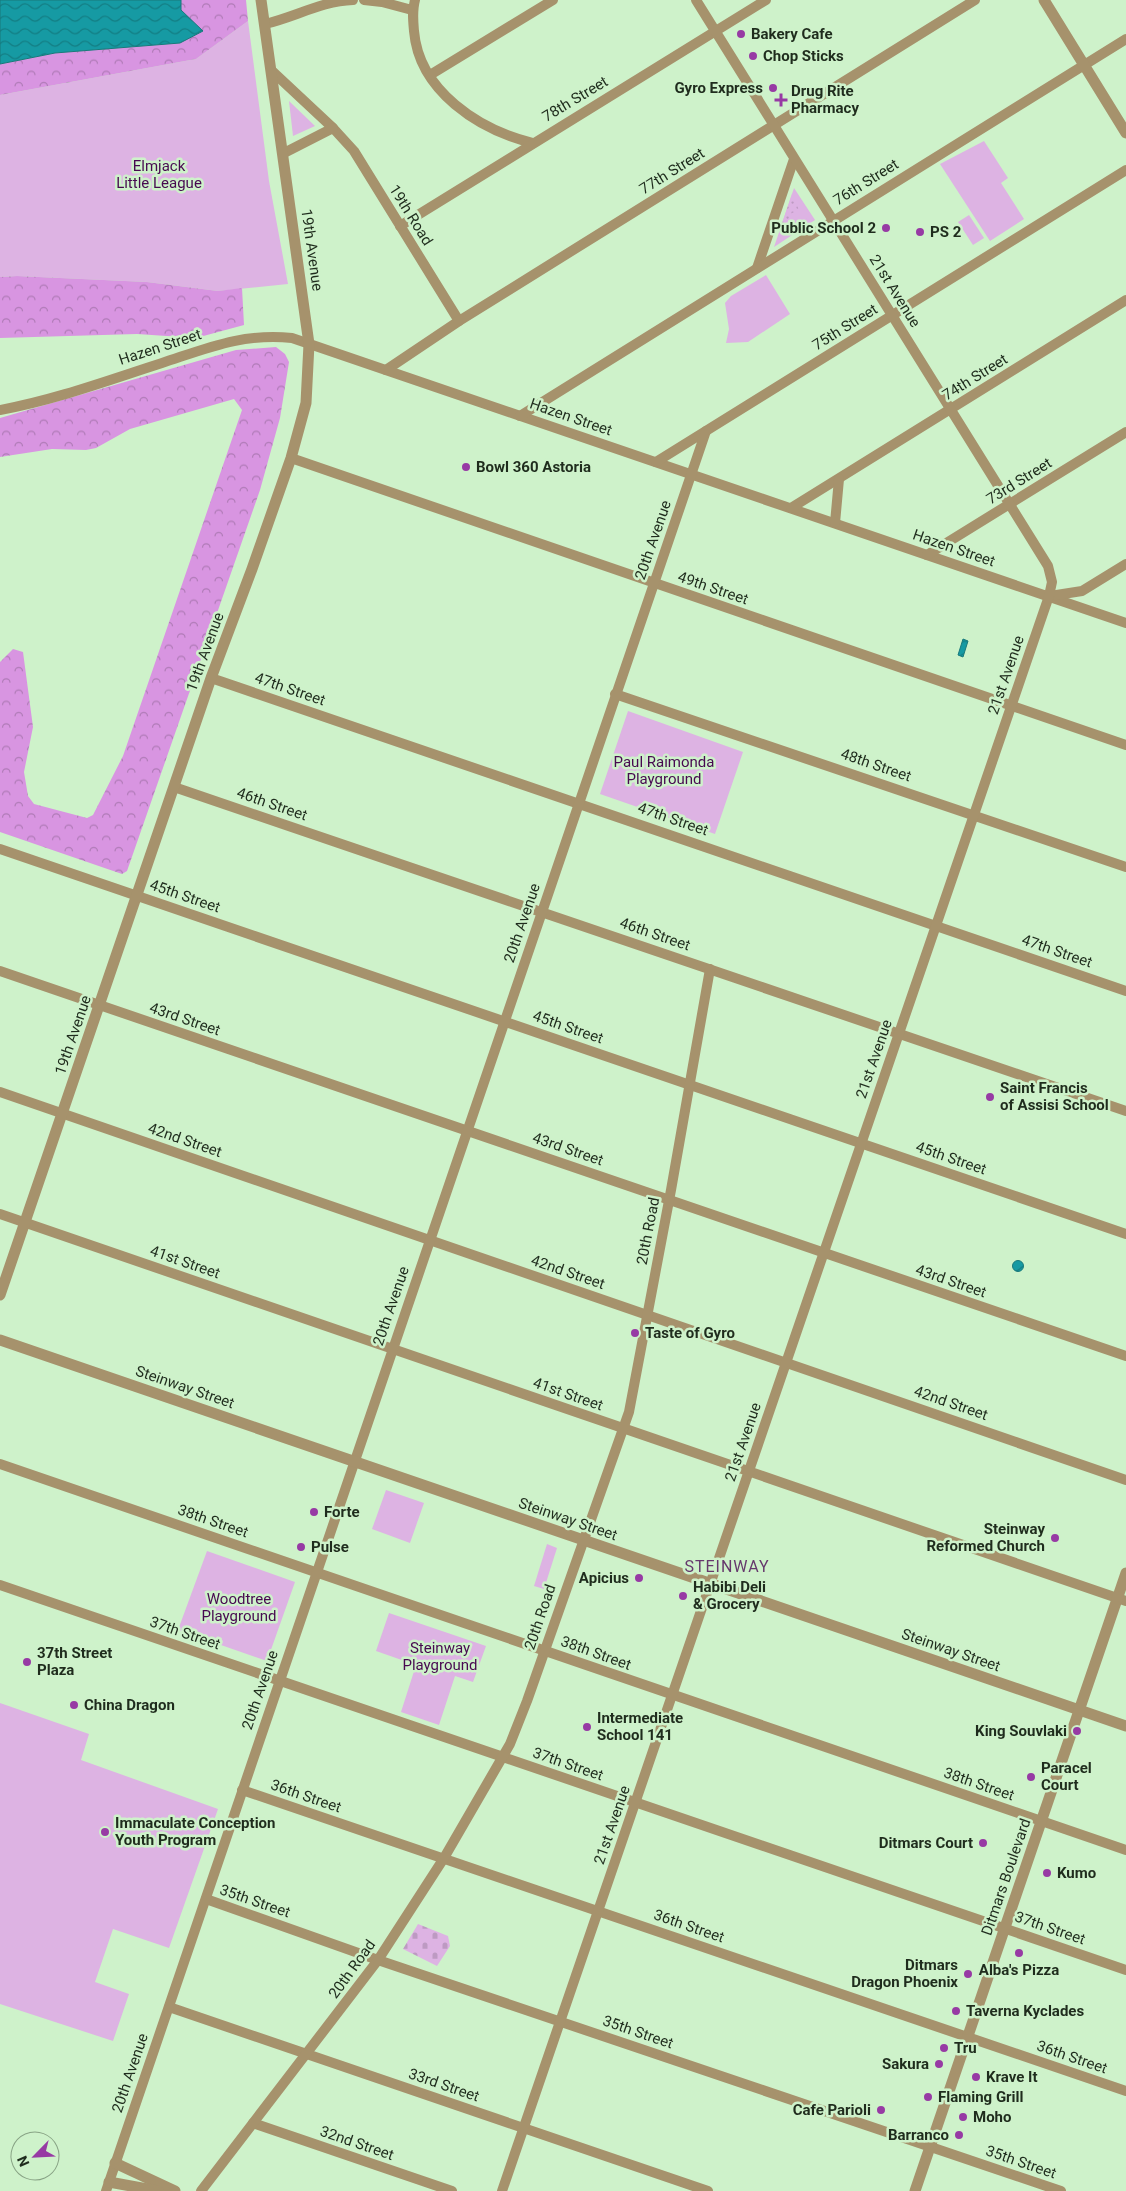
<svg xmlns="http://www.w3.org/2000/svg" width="1126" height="2191" font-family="Roboto,sans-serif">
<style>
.green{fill:#ddb3e3}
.forest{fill:url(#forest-crowns)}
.cemetery{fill:url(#cemetery-stones)}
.garden{fill:url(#garden-dots)}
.water{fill:url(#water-waves);stroke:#19797b}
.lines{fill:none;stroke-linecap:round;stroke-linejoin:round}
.minor{stroke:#a6926c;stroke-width:10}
.tertiary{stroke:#a6926c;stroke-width:11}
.poi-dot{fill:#973aa4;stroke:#cef2ca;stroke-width:2}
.labels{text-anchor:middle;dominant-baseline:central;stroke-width:5;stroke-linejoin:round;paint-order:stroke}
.poi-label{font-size:15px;font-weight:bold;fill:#1f2c1d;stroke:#cef2ca;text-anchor:start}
.street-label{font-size:15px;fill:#1f2c1d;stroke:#cef2ca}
.park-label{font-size:15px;fill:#470950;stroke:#cef2ca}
.neighbourhood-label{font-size:16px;letter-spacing:1px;fill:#65386c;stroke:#cef2ca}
</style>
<defs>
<pattern id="forest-crowns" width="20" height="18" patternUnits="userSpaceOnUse" patternTransform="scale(1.25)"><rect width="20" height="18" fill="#d895e1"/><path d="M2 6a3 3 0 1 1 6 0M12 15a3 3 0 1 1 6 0" fill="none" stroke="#af7ab6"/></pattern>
<pattern id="cemetery-stones" width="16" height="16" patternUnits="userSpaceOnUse" patternTransform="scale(1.25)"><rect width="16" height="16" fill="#ddb3e3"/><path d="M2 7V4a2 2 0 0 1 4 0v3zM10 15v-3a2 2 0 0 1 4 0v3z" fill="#bd9ac2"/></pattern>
<pattern id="garden-dots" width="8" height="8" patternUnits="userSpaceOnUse" patternTransform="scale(1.25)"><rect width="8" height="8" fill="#ddb3e3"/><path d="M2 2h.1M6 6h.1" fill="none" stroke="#bd9ac2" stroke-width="1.8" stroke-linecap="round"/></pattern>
<pattern id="water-waves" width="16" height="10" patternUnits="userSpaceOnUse" patternTransform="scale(1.25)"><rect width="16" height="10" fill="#169aa3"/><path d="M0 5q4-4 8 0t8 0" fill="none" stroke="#137e84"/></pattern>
</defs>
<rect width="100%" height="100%" fill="#cef2ca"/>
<!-- green -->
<g class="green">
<path d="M248,21L269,181L288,284L218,291L147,282L17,276L0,277V95L196,59Z"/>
<path d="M289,101L315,126L293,136Z"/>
<path d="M984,141L1008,178L1001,183L1024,219L990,241L940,164Z"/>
<path d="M794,188L815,220L774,247Z"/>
<path d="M969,215L984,238L973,245L958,222Z"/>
<path d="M766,275L790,314L748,342L726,343L729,329L725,303L731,296Z"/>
<path d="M628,711L743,752L715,834L600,794Z"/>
<path d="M386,1490L424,1503L410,1543L372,1529Z"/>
<path d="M547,1544L557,1548L544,1589L534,1586Z"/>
<path d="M207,1551L295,1582L267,1661L178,1630Z"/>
<path d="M389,1613L486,1646L473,1682L455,1676L439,1725L401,1712L416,1665L376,1651Z"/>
<path d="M0,1703L89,1734L81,1760L218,1809L169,1948L113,1929L95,1982L129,1994L113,2041L0,2004Z"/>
</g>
<!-- forest -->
<g class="forest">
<path d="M181,0H246L248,21L196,59L0,95V64L55,53L180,43Z"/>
<path d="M17,276L147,282L218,291L242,288L244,325L196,338L137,334L0,338V277Z"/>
<path d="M276,347L285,354L289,362L280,418L260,490L127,871L122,874L0,832V662L13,649L23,652L33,727L24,772L28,796L34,804L87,818L93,815L123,756L242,410L234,399L130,429L96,448L86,450L52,449L0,457V418L236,350Z"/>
</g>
<!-- cemetery -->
<path class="cemetery" d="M418,1924L448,1936L450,1946L437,1966L403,1949Z"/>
<!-- garden -->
<path class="garden" d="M792,194L799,210L792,213V220L800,223L804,217L810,221L792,232L790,229L781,234L779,232Z"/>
<!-- water -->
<g class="water">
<path d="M0,0H181V10L203,31L180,43L55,53L0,64Z"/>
<path d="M963,639L968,641L963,657L958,655Z"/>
<circle cx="1018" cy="1266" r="5.5"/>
</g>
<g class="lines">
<!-- minor -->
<g class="minor">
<path d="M364,0L382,2L412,10"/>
<path d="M415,0C412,11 413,20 414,31C419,91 479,130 533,143"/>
<path d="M265,24C295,17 322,1 353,0"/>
<path d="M272,71L333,128L354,151L459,321"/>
<path d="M430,75L553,0"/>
<path d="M284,153L333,128"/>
<path d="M400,226L766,0"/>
<path d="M757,268L794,159"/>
<path d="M386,370L459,321L975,0"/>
<path d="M0,410C55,400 109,380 162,363C208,348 242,333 292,338L1126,623"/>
<path d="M520,416L1126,39"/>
<path d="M291,458L1126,745"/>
<path d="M656,462L1126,170"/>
<path d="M791,508L1126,300"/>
<path d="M835,523L839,479"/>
<path d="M927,555L1126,432"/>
<path d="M1050,596L1082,591L1126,564"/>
<path d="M211,678L1126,991"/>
<path d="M615,694L1126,867"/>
<path d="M174,787L1126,1111"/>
<path d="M0,849L1126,1234"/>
<path d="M0,971L1126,1356"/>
<path d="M0,1092L1126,1480"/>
<path d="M0,1214L1126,1601"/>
<path d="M0,1464L1126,1850"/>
<path d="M0,1585L1126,1970"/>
<path d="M242,1790L1126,2091"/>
<path d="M206,1899L378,1960L1061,2191"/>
<path d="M169,2007L708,2191"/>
<path d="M253,2123L452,2191"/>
<path d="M106,2191L706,431"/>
<path d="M201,2191L378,1960L444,1858L510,1744L527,1701L629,1412L671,1190L710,969"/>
<path d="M502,2191L1049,596L1052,582L1048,566L696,0"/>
</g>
<!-- tertiary -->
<g class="tertiary">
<path d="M1044,0L1126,133"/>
<path d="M0,1295L211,678L252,569L291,458L306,403L309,344L261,0"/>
<path d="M0,1340L1126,1726"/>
<path d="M115,2163L175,2191"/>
<path d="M109,2182L158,2191"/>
<path d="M915,2191L1126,1573"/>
</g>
</g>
<!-- markers -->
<g class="poi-dot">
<circle cx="741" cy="34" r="5"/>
<circle cx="753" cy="56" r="5"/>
<circle cx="773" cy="88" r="5"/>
<path d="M778.5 92.5h5v5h5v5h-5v5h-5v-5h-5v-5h5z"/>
<circle cx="886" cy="228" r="5"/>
<circle cx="920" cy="232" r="5"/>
<circle cx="466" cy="467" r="5"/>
<circle cx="990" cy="1097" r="5"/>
<circle cx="635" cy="1333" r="5"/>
<circle cx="314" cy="1512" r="5"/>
<circle cx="1055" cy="1538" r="5"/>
<circle cx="301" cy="1547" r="5"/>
<circle cx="639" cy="1578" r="5"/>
<circle cx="683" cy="1596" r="5"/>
<circle cx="27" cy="1662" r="5"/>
<circle cx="74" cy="1705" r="5"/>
<circle cx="587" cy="1727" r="5"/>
<circle cx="1077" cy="1731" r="5"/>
<circle cx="1031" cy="1777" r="5"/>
<circle cx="105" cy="1832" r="5"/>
<circle cx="983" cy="1843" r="5"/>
<circle cx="1047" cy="1873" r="5"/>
<circle cx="1019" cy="1953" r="5"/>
<circle cx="968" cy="1974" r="5"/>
<circle cx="956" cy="2011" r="5"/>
<circle cx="944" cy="2048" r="5"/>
<circle cx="939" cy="2064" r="5"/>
<circle cx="976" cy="2077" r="5"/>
<circle cx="928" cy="2097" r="5"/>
<circle cx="881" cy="2110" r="5"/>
<circle cx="963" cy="2117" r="5"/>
<circle cx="959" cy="2135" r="5"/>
</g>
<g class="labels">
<!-- poi labels -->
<g class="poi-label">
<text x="751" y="34">Bakery Cafe</text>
<text x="763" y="56">Chop Sticks</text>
<text x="763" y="88" text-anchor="end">Gyro Express</text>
<text x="791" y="91">Drug Rite<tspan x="791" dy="17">Pharmacy</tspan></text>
<text x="876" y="228" text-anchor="end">Public School 2</text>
<text x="930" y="232">PS 2</text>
<text x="476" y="467">Bowl 360 Astoria</text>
<text x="1000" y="1088">Saint Francis<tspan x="1000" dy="17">of Assisi School</tspan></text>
<text x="645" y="1333">Taste of Gyro</text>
<text x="324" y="1512">Forte</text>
<text x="1045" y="1529" text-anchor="end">Steinway<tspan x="1045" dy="17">Reformed Church</tspan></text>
<text x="311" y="1547">Pulse</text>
<text x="629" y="1578" text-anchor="end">Apicius</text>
<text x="693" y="1587">Habibi Deli<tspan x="693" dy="17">&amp; Grocery</tspan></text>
<text x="37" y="1653">37th Street<tspan x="37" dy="17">Plaza</tspan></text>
<text x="84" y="1705">China Dragon</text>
<text x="597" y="1718">Intermediate<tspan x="597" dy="17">School 141</tspan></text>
<text x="1067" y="1731" text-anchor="end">King Souvlaki</text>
<text x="1041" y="1768">Paracel<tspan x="1041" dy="17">Court</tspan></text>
<text x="115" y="1823">Immaculate Conception<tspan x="115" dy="17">Youth Program</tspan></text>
<text x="973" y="1843" text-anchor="end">Ditmars Court</text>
<text x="1057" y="1873">Kumo</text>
<text x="958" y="1965" text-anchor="end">Ditmars<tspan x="958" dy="17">Dragon Phoenix</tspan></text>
<text x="1019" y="1970" text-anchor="middle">Alba's Pizza</text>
<text x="966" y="2011">Taverna Kyclades</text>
<text x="954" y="2048">Tru</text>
<text x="929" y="2064" text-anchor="end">Sakura</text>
<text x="986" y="2077">Krave It</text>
<text x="938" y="2097">Flaming Grill</text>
<text x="871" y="2110" text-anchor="end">Cafe Parioli</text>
<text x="973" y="2117">Moho</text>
<text x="949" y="2135" text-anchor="end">Barranco</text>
</g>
<!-- street labels -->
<g class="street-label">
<text transform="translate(575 99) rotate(-31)">78th Street</text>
<text transform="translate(672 171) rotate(-32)">77th Street</text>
<text transform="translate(866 182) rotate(-32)">76th Street</text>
<text transform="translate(411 215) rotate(58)">19th Road</text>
<text transform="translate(312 250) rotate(82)">19th Avenue</text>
<text transform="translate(895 291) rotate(58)">21st Avenue</text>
<text transform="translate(845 327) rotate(-32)">75th Street</text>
<text transform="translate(160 347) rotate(-18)">Hazen Street</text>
<text transform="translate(975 377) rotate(-32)">74th Street</text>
<text transform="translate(571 417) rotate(19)">Hazen Street</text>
<text transform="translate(1019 481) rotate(-32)">73rd Street</text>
<text transform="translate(653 540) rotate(-71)">20th Avenue</text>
<text transform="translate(954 548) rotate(19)">Hazen Street</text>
<text transform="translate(713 588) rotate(19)">49th Street</text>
<text transform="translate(205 652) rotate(-70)">19th Avenue</text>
<text transform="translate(1006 675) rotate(-71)">21st Avenue</text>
<text transform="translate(290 689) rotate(19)">47th Street</text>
<text transform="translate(876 765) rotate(19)">48th Street</text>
<text transform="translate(272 804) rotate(19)">46th Street</text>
<text transform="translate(673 819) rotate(19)">47th Street</text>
<text transform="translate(185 896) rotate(19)">45th Street</text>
<text transform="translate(522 923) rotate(-71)">20th Avenue</text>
<text transform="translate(655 934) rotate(19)">46th Street</text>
<text transform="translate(1057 951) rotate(19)">47th Street</text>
<text transform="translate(185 1019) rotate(19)">43rd Street</text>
<text transform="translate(568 1027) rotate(19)">45th Street</text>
<text transform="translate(73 1035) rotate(-71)">19th Avenue</text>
<text transform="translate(874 1059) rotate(-71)">21st Avenue</text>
<text transform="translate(185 1140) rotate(19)">42nd Street</text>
<text transform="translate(568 1149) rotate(19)">43rd Street</text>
<text transform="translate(951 1158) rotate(19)">45th Street</text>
<text transform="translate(648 1231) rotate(-79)">20th Road</text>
<text transform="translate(185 1262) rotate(19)">41st Street</text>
<text transform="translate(568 1272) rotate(19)">42nd Street</text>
<text transform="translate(951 1281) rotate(19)">43rd Street</text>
<text transform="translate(391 1306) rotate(-71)">20th Avenue</text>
<text transform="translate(185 1387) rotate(19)">Steinway Street</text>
<text transform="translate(568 1394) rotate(19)">41st Street</text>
<text transform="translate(951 1403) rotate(19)">42nd Street</text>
<text transform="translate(743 1442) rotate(-71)">21st Avenue</text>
<text transform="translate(568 1519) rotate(19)">Steinway Street</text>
<text transform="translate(213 1521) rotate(19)">38th Street</text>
<text transform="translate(540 1617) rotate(-71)">20th Road</text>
<text transform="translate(185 1633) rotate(19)">37th Street</text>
<text transform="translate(951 1650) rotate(19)">Steinway Street</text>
<text transform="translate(596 1653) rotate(20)">38th Street</text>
<text transform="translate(260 1690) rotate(-71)">20th Avenue</text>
<text transform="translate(568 1764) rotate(19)">37th Street</text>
<text transform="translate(979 1784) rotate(19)">38th Street</text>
<text transform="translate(306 1796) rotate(19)">36th Street</text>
<text transform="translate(612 1825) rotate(-71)">21st Avenue</text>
<text transform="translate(1006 1877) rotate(-71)">Ditmars Boulevard</text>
<text transform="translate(255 1901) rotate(19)">35th Street</text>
<text transform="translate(689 1926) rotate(19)">36th Street</text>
<text transform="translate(1050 1928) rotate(19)">37th Street</text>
<text transform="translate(352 1969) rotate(-54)">20th Road</text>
<text transform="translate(638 2032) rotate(19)">35th Street</text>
<text transform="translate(1072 2057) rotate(19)">36th Street</text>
<text transform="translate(130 2073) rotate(-71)">20th Avenue</text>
<text transform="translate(444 2085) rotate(19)">33rd Street</text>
<text transform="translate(357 2143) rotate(19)">32nd Street</text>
<text transform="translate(1021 2162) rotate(19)">35th Street</text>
</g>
<!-- park labels -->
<g class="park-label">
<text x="159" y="166">Elmjack<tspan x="159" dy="17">Little League</tspan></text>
<text x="664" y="762">Paul Raimonda<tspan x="664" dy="17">Playground</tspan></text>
<text x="239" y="1599">Woodtree<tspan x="239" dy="17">Playground</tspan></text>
<text x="440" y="1648">Steinway<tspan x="440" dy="17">Playground</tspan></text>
</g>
<!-- neighbourhood labels -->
<g class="neighbourhood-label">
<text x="727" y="1566">STEINWAY</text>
</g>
</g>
<!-- north arrow -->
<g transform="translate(35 2156) rotate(246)"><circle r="24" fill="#cef2ca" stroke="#88a385"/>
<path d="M0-4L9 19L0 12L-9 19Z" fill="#973aa4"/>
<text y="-8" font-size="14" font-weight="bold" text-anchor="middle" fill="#1f2c1d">N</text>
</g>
</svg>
